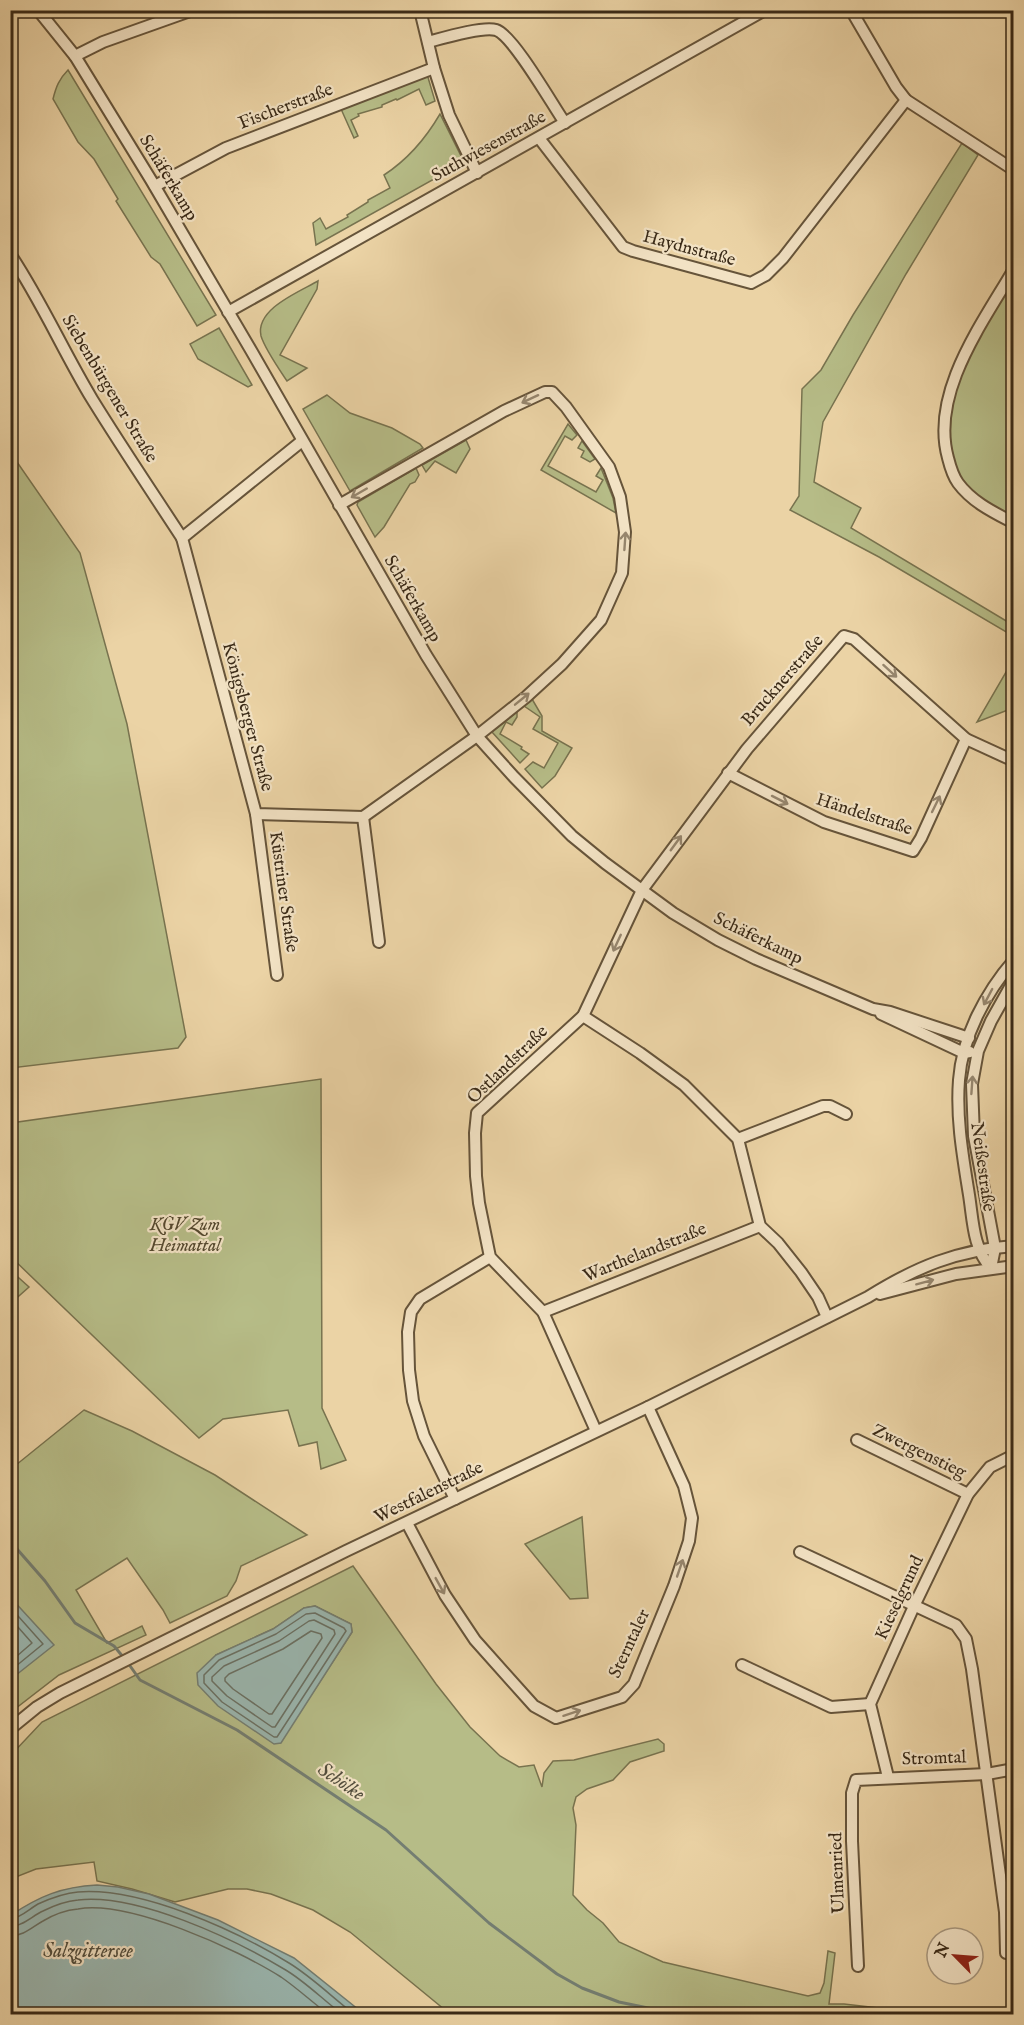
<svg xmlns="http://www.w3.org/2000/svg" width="1024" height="2025" font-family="'IM FELL English',serif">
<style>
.green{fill:#b6bc87;stroke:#78734f;stroke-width:1.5;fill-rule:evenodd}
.water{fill:#9ab6af;stroke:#747e72;stroke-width:1.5}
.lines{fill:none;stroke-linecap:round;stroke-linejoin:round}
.shore{stroke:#6a7063;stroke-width:1.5}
.stream{stroke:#747e72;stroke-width:3}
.minor-casing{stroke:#66543a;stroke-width:14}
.minor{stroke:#f2e2c4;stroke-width:10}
.oneway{stroke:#96866e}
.labels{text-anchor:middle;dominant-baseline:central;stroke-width:4.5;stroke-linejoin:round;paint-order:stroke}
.street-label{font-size:18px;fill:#3a2a17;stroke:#f2e2c4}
.park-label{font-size:18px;font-style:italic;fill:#53472d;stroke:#f2e2c4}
.water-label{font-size:20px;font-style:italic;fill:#524d3d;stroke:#f2e2c4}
</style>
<rect width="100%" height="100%" fill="#ebd3a5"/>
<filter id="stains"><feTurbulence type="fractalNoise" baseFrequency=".00333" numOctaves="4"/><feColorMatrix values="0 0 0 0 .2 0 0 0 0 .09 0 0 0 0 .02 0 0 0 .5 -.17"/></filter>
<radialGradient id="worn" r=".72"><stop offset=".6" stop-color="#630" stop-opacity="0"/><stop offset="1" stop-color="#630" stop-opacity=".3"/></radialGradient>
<!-- green -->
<g class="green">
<path d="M68,70L216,315L197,326L160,264L151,257L116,201L118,199L94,159L78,142L53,99C56,87 59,79 68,70Z"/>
<path d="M427,74L435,101L426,105L419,89L397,100L396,99L382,105V107L358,114L359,116L351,120L358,136L354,138L341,109Z"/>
<path d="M440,114L463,160L461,164L316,245L313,223L320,218L326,229L348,217L347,215L368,202V200L390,188L384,175C407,160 426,138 440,114Z"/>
<path d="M962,143L978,155L906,274L823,422L814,482L861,508L851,528L1013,625V636L879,557L790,510L799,496L802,389L821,370L853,315Z"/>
<path d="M1013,269V523L959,484L947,455L945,409L959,365Z"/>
<path d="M318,281L317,289L280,355L307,368L287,381C279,369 265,349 261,336C255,309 299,292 318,281Z"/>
<path d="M219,328L252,385L248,387L198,359L190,344Z"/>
<path d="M327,395L350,413L392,428L420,444L423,448L350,491L303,409Z"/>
<path d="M568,424L577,435L572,440L565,436L548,466L596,492L603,480L596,476L601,468L613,498L616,513L541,470Z"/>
<path d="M466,440L470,449L456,473L435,461L426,472L422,465Z"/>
<path d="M582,441L595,459L590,462L581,457L584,451L578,448Z"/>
<path d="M17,462L80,553L127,724L186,1037L178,1048L11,1068L10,468Z"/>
<path d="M416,468L419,475L415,482L410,484L384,527L375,537L357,505L358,502Z"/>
<path d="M1013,660V708L977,722Z"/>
<path d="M532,699L542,716V731L572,748L555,776L542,788L525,769L533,762L544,768L558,743L533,729L540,717L524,706Z"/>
<path d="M517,712V717L512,725L506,722L500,734L522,747L521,749L529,754L520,763L492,732Z"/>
<path d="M321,1079L322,1408L346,1460L321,1469L317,1442L299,1446L288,1410L223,1419L199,1438L10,1256L11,1123Z"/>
<path d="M10,1270L29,1287L11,1303H10Z"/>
<path d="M84,1410L132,1431L215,1475L307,1535L241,1566L236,1581L227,1596L170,1623L163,1610L127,1558L76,1590L107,1643L142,1626L146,1635L59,1675L11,1712V1469Z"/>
<path d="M582,1517L588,1598L570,1599L525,1544Z"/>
<path d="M353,1566L436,1684L470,1727L500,1756L519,1767L534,1765L542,1787L544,1773L553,1761L574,1760L658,1739L664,1744V1751L630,1762L613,1780L587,1789L576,1797L573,1808L576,1825L573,1895L587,1910L603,1923L619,1942L663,1962L808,1996L820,1993L824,1983L828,1951L835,1953L829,2004H844L931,2014H450L350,1932L313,1910L271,1894L247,1889H228L175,1902L132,1889L97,1881L94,1862L36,1869L11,1879L10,1756L42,1722ZM315,1606L351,1624L352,1632L280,1743L216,1655L273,1629L304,1608Z"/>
</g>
<!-- water -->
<g class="water">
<path d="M11,1598L54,1645L11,1679Z"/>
<path d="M315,1606L351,1624L352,1632L281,1743L274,1744L218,1706L198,1685L197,1673L216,1655L273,1629L304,1608Z"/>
<path d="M97,1885L118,1887L149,1894L218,1920L294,1958L364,2014H11V1915C40,1896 61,1887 97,1885Z"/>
</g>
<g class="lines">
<!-- shore -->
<g class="shore">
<path d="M10,1607L43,1644L10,1671"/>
<path d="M315,1613L344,1628L346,1631L277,1737H274L222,1702L204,1683V1675L219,1660L276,1634L306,1614Z"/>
<path d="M10,1618L32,1643L10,1662"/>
<path d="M314,1620L334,1630L335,1634L275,1727H272L227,1696L212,1681V1677L224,1666L279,1641L309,1621Z"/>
<path d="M311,1631L321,1634L322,1638L272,1714H269L233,1689L225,1681V1678L229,1674L283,1649Z"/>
<path d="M10,1919C21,1918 29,1909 38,1904C49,1899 66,1893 78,1892C141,1887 235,1930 289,1963C312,1977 333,1998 354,2014"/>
<path d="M10,1927C23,1926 32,1916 43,1911C53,1906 67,1901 78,1900C137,1893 234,1939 284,1969C305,1981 323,2000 342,2014"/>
<path d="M10,1936C24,1936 32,1927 43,1921C53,1915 67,1910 78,1909C129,1900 237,1949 281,1977C297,1988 312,2002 328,2014"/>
</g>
<!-- stream -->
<g class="stream">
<path d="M10,1541L45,1581L75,1623L114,1646L124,1658"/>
<path d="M128,1663L140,1680L237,1730L386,1830L489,1923L557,1974L582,1988L619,2002L677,2014"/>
</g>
<!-- minor casing -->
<g class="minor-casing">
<g id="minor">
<path d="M38,10L75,56L151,180L252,352L426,655L477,736L514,777L572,836L605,863L673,913L718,940L756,959L873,1009L890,1012L969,1038"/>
<path d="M420,10L434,68L449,115L477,173"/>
<path d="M851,10L896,87L906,100L1014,170"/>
<path d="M428,42C443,38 483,26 496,30C513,35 553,106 565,123"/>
<path d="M75,56L103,42L193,10"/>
<path d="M539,138L623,247L633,251L751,283L766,275L783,258L906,100"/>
<path d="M155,186L226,148L434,68"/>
<path d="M10,254C41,300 63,351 92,399C121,446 152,492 182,538"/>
<path d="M1014,269C982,324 930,393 948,458C950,466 953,476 958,483C972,502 993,512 1014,523"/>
<path d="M228,312L765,10"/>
<path d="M302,441L182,538L256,814L363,817L477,736L526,697L562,664L601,620L622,573L625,532L620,497L609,467L566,407L552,392H545L504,411L339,505"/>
<path d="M728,773L824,822L913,851L921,838L966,739"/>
<path d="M256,814L277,975"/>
<path d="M363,817L379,942"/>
<path d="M881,1014L964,1053L970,1052"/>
<path d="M583,1016L640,1053L684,1085L738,1139L760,1226L778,1243L801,1272L818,1297L827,1317"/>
<path d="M738,1139L823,1106H830L846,1114"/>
<path d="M991,1268C973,1249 973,1220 969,1195C963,1157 956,1119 959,1080C962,1037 986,992 1014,960"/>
<path d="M991,1268L995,1248L974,1136L972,1084L978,1051L991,1021L1014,980"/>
<path d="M880,1294L956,1274L1014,1266"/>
<path d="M543,1312L760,1226"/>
<path d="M596,1431L543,1312L490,1257L479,1203L476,1176L475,1133L477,1113L583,1016L642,890L747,749L844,636L854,639L966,739L1014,761"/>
<path d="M857,1440L968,1494"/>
<path d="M455,1499L424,1436L413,1401L409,1370L408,1332L411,1312L420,1299L490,1257"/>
<path d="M407,1523L445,1595L475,1640L534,1706L556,1718L622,1697L634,1684L674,1586L689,1541L692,1518L684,1486L648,1407"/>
<path d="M800,1552L956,1625L966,1639L972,1669L1005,1912L1006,1953"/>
<path d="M742,1665L831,1707L870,1704"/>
<path d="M10,1729L37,1707L60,1693L346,1551L648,1407L868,1297C916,1267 957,1250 1014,1246"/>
<path d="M888,1777L870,1704L915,1604L968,1494L990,1467L1014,1455"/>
<path d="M858,1966L852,1841V1793L856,1780L987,1774L1014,1769"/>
</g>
</g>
<!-- minor -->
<use href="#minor" class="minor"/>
</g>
<!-- one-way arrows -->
<defs><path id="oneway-shaft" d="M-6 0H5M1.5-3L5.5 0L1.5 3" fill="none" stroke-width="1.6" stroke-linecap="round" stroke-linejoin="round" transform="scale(1.5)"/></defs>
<g class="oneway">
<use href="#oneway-shaft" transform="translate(530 399) rotate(155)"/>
<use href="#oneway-shaft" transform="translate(359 493) rotate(150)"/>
<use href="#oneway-shaft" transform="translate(625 541) rotate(-86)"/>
<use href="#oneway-shaft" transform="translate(890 671) rotate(42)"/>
<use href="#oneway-shaft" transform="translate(522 699) rotate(-39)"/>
<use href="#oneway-shaft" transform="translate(780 800) rotate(27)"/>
<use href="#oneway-shaft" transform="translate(936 804) rotate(-64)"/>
<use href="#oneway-shaft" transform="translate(676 843) rotate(-54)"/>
<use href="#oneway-shaft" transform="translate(617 943) rotate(115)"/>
<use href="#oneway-shaft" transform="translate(988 997) rotate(118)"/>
<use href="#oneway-shaft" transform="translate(972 1085) rotate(-86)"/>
<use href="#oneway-shaft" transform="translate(925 1282) rotate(-15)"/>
<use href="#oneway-shaft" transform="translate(680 1568) rotate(-71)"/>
<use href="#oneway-shaft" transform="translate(440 1586) rotate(61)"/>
<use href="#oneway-shaft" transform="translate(572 1713) rotate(-18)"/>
</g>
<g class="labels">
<!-- street labels -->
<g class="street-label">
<text transform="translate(286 107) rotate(-21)">Fischerstraße</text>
<text transform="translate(489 147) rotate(-29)">Suthwiesenstraße</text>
<text transform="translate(168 178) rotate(59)">Schäferkamp</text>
<text transform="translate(689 249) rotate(15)">Haydnstraße</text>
<text transform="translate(109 389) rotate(59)">Siebenbürgener Straße</text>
<text transform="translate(412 599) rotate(60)">Schäferkamp</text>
<text transform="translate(783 681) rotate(-49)">Brucknerstraße</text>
<text transform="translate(247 717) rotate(75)">Königsberger Straße</text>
<text transform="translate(864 815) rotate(18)">Händelstraße</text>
<text transform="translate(283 892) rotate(82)">Küstriner Straße</text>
<text transform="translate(758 939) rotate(26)">Schäferkamp</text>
<text transform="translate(508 1065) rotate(-44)">Ostlandstraße</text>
<text transform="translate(982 1167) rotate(82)">Neißestraße</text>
<text transform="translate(645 1253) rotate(-22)">Warthelandstraße</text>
<text transform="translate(919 1452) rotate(26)">Zwergenstieg</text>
<text transform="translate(429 1493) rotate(-26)">Westfalenstraße</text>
<text transform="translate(900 1598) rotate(-65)">Kieselgrund</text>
<text transform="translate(630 1644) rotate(-65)">Sterntaler</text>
<text transform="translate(934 1759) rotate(-2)">Stromtal</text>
<text transform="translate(838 1873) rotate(-92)">Ulmenried</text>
</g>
<!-- park labels -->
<g class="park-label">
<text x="185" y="1225">KGV Zum<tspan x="185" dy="21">Heimattal</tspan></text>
</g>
<!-- water labels -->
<g class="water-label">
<text transform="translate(341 1782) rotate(34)">Schölke</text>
<text x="88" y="1951">Salzgittersee</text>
</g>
</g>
<!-- margin -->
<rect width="1024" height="2025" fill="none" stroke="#ebd3a5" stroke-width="36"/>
<rect x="12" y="12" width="1000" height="2001" fill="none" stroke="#3a2a17" stroke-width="3"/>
<rect x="18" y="18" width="988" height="1989" fill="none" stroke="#3a2a17" stroke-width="1.5"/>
<!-- north arrow -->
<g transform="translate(955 1956) rotate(295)"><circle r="28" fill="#f2e2c4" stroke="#a8987f" stroke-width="1.5"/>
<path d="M0-4.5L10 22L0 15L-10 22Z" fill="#8f2418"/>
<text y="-9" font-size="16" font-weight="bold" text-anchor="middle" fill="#3a2a17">N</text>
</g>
<rect width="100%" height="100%" filter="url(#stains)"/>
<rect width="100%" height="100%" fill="url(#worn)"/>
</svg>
